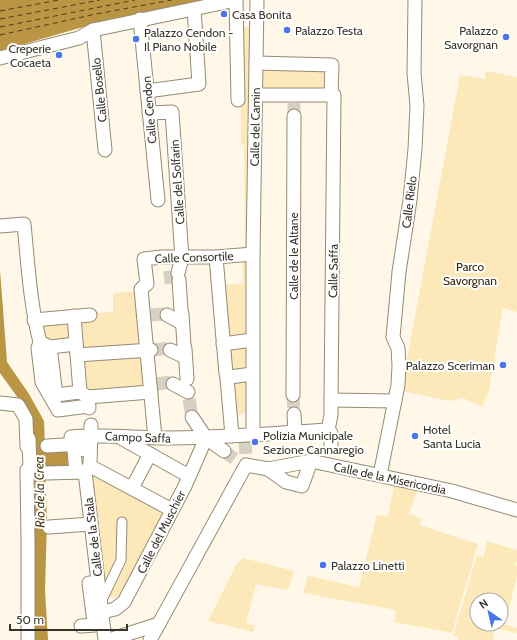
<svg xmlns="http://www.w3.org/2000/svg" width="517" height="640" font-family="Cabin,sans-serif">
<style>
.green{fill:#fde8ba;fill-rule:evenodd}
.water{fill:#b99544}
.lines{fill:none;stroke-linecap:round;stroke-linejoin:round}
.ferry{stroke:#4d3d1a;stroke-width:1;stroke-dasharray:5 4;stroke-linecap:butt}
.pedestrian-tunnel{stroke:#d7d1c3;stroke-width:13;stroke-dasharray:13 6;stroke-linecap:butt}
.service-casing{stroke:#958a73;stroke-width:11}
.pedestrian-casing{stroke:#958a73;stroke-width:15}
.service{stroke:#fff;stroke-width:9}
.pedestrian{stroke:#fff;stroke-width:13}
.poi-dot{fill:#4a76e8;stroke:#fff;stroke-width:1.5}
.labels{text-anchor:middle;dominant-baseline:central;stroke-width:4;stroke-linejoin:round;paint-order:stroke}
.poi-label{font-size:12px;fill:#38342a;stroke:#fff;text-anchor:start}
.street-label{font-size:12px;fill:#38342a;stroke:#fff}
.park-label{font-size:12px;fill:#362703;stroke:#fff}
.water-label{font-size:13px;font-style:italic;fill:#4d3d1a;stroke:#fff}
</style>
<rect width="100%" height="100%" fill="#fff8e9"/>
<!-- green -->
<g class="green">
<path d="M240,27H250V251H245L244,145H241Z"/>
<path d="M260,68H328V92H259Z"/>
<path d="M486,71L517,77V312L503,308L489,391L482,407L463,398L450,401L401,391L460,75L485,79Z"/>
<path d="M251,259V337L228,341L222,285L243,283L242,260Z"/>
<path d="M138,291L142,349L79,352L76,318L91,313L113,312V293Z"/>
<path d="M70,319L74,342L44,340L39,321Z"/>
<path d="M250,343V371L230,375L227,346Z"/>
<path d="M142,353L147,390L87,394L79,357Z"/>
<path d="M251,378V413L233,414L231,380Z"/>
<path d="M92,472L168,511L122,596L102,599Z"/>
<path d="M394,485L418,489L409,514L421,518L420,525L478,544L452,633L394,622L396,610L303,593L308,576L359,587L377,515L388,516Z"/>
<path d="M487,541L517,550V561L515,565L517,566V576L505,624L517,628V633L495,628L493,640H458V637L453,636L477,555L483,557ZM477,600H501V624H477Z"/>
<path d="M243,558L294,571L288,590L256,584L246,623L255,626L253,632L208,621L236,565Z"/>
</g>
<!-- water -->
<g class="water">
<path d="M0,0H212L83,27L0,51Z"/>
<path d="M0,270L7,362L29,394L44,421L45,448H67L68,467L45,468L47,521L45,590L48,640H33L26,409L0,373Z"/>
</g>
<g class="lines">
<!-- ferry -->
<g class="ferry">
<path d="M0,11L59,0"/>
<path d="M0,19L100,0"/>
<path d="M0,27L135,0"/>
<path d="M0,35L96,14L172,0"/>
</g>
<!-- pedestrian-tunnel -->
<g class="pedestrian-tunnel">
<path d="M294,116V97"/>
<path d="M164,278L179,276"/>
<path d="M151,315L164,314"/>
<path d="M154,350L168,348"/>
<path d="M157,384L170,382"/>
<path d="M293,395L294,414"/>
<path d="M189,399L192,417"/>
<path d="M245,441L246,459"/>
<path d="M331,445V456"/>
<path d="M224,451L240,463"/>
</g>
<!-- service casing -->
<g class="service-casing">
<path id="service" d="M101,602L121,560L122,522"/>
</g>
<!-- pedestrian casing -->
<g class="pedestrian-casing">
<g id="pedestrian">
<path d="M140,19L158,200"/>
<path d="M93,30L105,150"/>
<path d="M0,58L79,38L93,30L236,0L238,100"/>
<path d="M256,63L332,65L331,96"/>
<path d="M147,91L199,84L194,9"/>
<path d="M256,95H334L331,400V415L328,430L331,433V445"/>
<path d="M149,113L172,112L182,258L178,273"/>
<path d="M0,226L24,224C28,264 30,304 40,342L50,347L76,344"/>
<path d="M216,257L226,374"/>
<path d="M179,280L181,310"/>
<path d="M182,314L184,345"/>
<path d="M167,315L182,323"/>
<path d="M74,316L80,392L88,397L89,408"/>
<path d="M34,320L90,315"/>
<path d="M40,342L38,348L42,382L58,410L88,406V405"/>
<path d="M223,344L252,340"/>
<path d="M50,347L56,395L80,392"/>
<path d="M185,349L187,379"/>
<path d="M170,350L185,357"/>
<path d="M77,355L151,350"/>
<path d="M230,377L252,374"/>
<path d="M227,378L232,436"/>
<path d="M173,384L188,392"/>
<path d="M293,395L294,116"/>
<path d="M88,397L151,392"/>
<path d="M331,400L395,401"/>
<path d="M0,403L18,405L26,419L27,447"/>
<path d="M294,414L295,432"/>
<path d="M192,417L206,438L224,451"/>
<path d="M91,425L90,466L85,472L105,640"/>
<path d="M253,435V254L257,0"/>
<path d="M71,437C104,434 136,438 169,438C222,438 275,433 328,430"/>
<path d="M121,438L189,476"/>
<path d="M155,438L141,289L147,284L144,259L162,257H216L253,254"/>
<path d="M47,446L82,444"/>
<path d="M268,469L286,482L302,486L311,461"/>
<path d="M76,472L74,450L88,449"/>
<path d="M46,473L85,472L90,466L172,510"/>
<path d="M380,475L398,385L399,365L398,348L393,337L399,272L410,200L415,149L417,106L414,73L415,0"/>
<path d="M132,488L150,454"/>
<path d="M49,527L91,524"/>
<path d="M89,583L94,622"/>
<path d="M102,612L115,609L124,602L185,486L206,438"/>
<path d="M81,626L95,625"/>
<path d="M28,640V540L27,470L30,468L29,439"/>
<path d="M109,640L159,624"/>
<path d="M150,640L246,465L268,469L311,461L452,491L517,510"/>
</g>
</g>
<!-- service -->
<use href="#service" class="service"/>
<!-- pedestrian -->
<use href="#pedestrian" class="pedestrian"/>
</g>
<!-- markers -->
<g class="poi-dot">
<circle cx="224" cy="14" r="4"/>
<circle cx="287" cy="30" r="4"/>
<circle cx="506" cy="37" r="4"/>
<circle cx="136" cy="39" r="4"/>
<circle cx="59" cy="55" r="4"/>
<circle cx="503" cy="365" r="4"/>
<circle cx="415" cy="436" r="4"/>
<circle cx="255" cy="442" r="4"/>
<circle cx="323" cy="565" r="4"/>
</g>
<g class="labels">
<!-- poi labels -->
<g class="poi-label">
<text x="232" y="14">Casa Bonita</text>
<text x="295" y="30">Palazzo Testa</text>
<text x="498" y="30" text-anchor="end">Palazzo<tspan x="498" dy="14">Savorgnan</tspan></text>
<text x="144" y="32">Palazzo Cendon -<tspan x="144" dy="14">Il Piano Nobile</tspan></text>
<text x="51" y="48" text-anchor="end">Creperie<tspan x="51" dy="14">Cocaeta</tspan></text>
<text x="495" y="365" text-anchor="end">Palazzo Sceriman</text>
<text x="423" y="429">Hotel<tspan x="423" dy="14">Santa Lucia</tspan></text>
<text x="263" y="435">Polizia Municipale<tspan x="263" dy="14">Sezione Cannaregio</tspan></text>
<text x="331" y="565">Palazzo Linetti</text>
</g>
<!-- street labels -->
<g class="street-label">
<text transform="translate(99 90) rotate(-96)">Calle Bosello</text>
<text transform="translate(149 110) rotate(-95)">Calle Cendon</text>
<text transform="translate(255 127) rotate(-89)">Calle del Camin</text>
<text transform="translate(177 182) rotate(-94)">Calle del Solfarin</text>
<text transform="translate(409 202) rotate(-83)">Calle Rielo</text>
<text transform="translate(293 256) rotate(-90)">Calle de le Altane</text>
<text transform="translate(194 257) rotate(-2)">Calle Consortile</text>
<text transform="translate(333 271) rotate(-89)">Calle Saffa</text>
<text transform="translate(138 437) rotate(2)">Campo Saffa</text>
<text transform="translate(390 478) rotate(12)">Calle de la Misericordia</text>
<text transform="translate(161 532) rotate(-63)">Calle del Muschier</text>
<text transform="translate(93 537) rotate(-97)">Calle de la Stala</text>
</g>
<!-- park labels -->
<g class="park-label">
<text x="470" y="266">Parco<tspan x="470" dy="14">Savorgnan</tspan></text>
</g>
<!-- water labels -->
<g class="water-label">
<text transform="translate(39 492) rotate(-91)">Rio de la Crea</text>
</g>
</g>
<!-- north arrow -->
<g transform="translate(489 612) rotate(326)"><circle r="19" fill="#ffffff" stroke="#afaeaa"/>
<path d="M0-3L7 15L0 10L-7 15Z" fill="#4a76e8"/>
<text y="-6" font-size="11" font-weight="bold" text-anchor="middle" fill="#38342a">N</text>
</g>
<!-- scale -->
<path d="M10 624v6h117v-6" fill="none" stroke="#38342a" stroke-width="2"/>
<text x="16" y="624" font-size="12" fill="#38342a" stroke="#ffffff" stroke-width="3" paint-order="stroke">50 m</text>
</svg>
